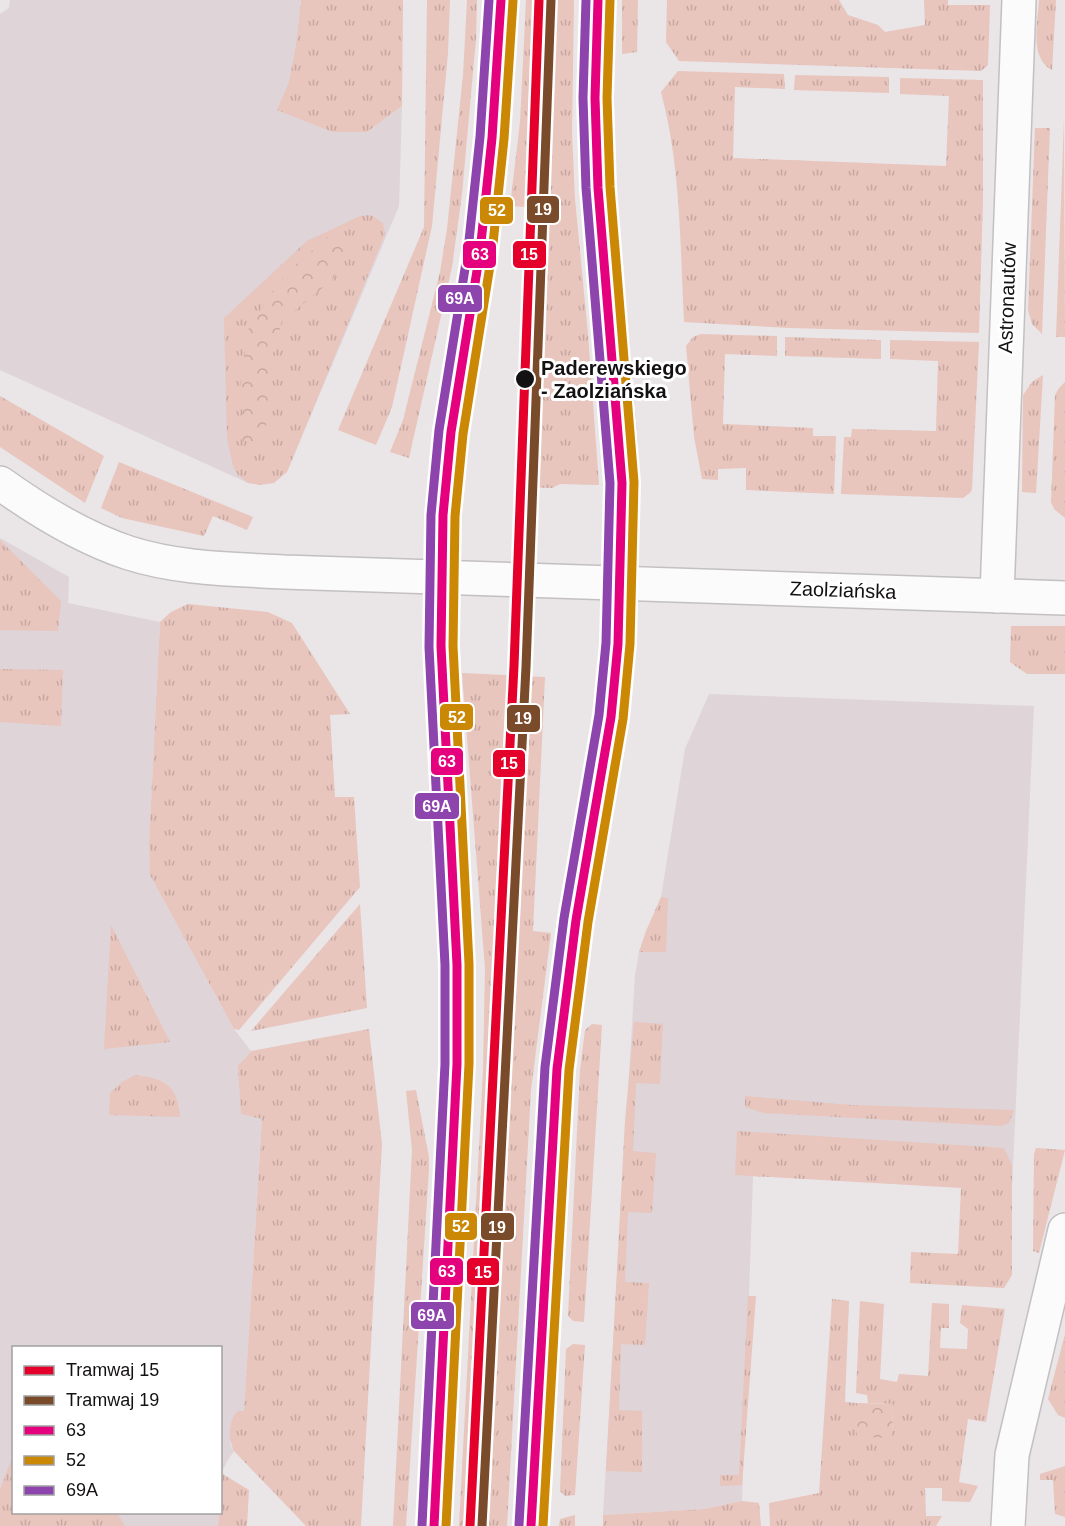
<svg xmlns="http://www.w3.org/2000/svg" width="1065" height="1526" font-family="Arial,sans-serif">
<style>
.built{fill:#dfd4d8}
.grass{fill:url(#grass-tufts)}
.forest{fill:url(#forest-crowns)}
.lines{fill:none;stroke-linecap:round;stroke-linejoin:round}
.street-casing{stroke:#c3c0c1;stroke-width:36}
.primary-casing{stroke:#aa9ea0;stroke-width:36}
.street{stroke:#fcfbfb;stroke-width:33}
.primary{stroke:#ebe4e5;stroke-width:33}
.bus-1-casing{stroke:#fff;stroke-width:14}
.bus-2-casing{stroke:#fff;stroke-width:14}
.bus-3-casing{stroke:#fff;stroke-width:14}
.bus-1{stroke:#e5007d;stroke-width:9}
.bus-2{stroke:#ca8804;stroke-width:9}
.bus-3{stroke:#8e44ad;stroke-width:9}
.tram-1-casing{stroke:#fff;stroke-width:14}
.tram-2-casing{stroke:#fff;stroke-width:14}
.tram-1{stroke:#e4002b;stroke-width:9}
.tram-2{stroke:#7a4b2a;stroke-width:9}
.stop-dot{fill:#141112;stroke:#fff;stroke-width:2}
.labels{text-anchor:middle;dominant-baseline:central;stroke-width:6;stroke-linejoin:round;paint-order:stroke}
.street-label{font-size:20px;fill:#141112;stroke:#fff}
.stop-label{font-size:20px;font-weight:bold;fill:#141112;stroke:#fff;text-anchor:start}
.line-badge{stroke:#fff;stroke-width:2}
.badge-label{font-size:16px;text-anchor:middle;font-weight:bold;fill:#fff}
</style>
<defs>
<pattern id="grass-tufts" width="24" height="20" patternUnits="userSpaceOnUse" patternTransform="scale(1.5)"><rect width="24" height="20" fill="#e8c5bd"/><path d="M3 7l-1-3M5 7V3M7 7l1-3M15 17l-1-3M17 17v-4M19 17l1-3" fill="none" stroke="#c6a8a1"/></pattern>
<pattern id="forest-crowns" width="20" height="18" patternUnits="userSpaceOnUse" patternTransform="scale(1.5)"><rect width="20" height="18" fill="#e8c5bd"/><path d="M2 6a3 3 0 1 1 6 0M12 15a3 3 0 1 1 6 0" fill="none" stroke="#c6a8a1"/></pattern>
</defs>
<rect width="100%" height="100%" fill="#eae5e7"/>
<!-- built -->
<g class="built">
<path d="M10,0H301L296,44L289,83L278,110L332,132H367L402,106L399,206L287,472L248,483L0,370V14L9,8Z"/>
<path d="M0,538L69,577L68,603L160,622L149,843L150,875L234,1029L251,1051L244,1058L262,1119L244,1411H238L230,1444L234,1451L228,1460L221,1473L220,1348H14V1512L219,1513L218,1526H0Z"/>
<path d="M709,694L1034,706L1012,1188L753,1176L742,1501L704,1509L603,1515L635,975L639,952L661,897L685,749Z"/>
</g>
<!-- grass -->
<g class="grass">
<path d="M301,0H403L402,106L367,132H332L277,110L289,82L296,44Z"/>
<path d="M427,0H450L448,53L432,226L392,407L376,445L338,430L424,227Z"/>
<path d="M467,0H477L476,39L462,194L452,267L409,458L390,452L403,420L440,272L447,229L463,75Z"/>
<path d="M526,0H574L572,132L575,199L588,334L599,485L560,484L552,488L514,487L525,207L510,206L520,122Z"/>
<path d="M622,0H638L637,52L622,54Z"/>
<path d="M667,0H839L848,15L878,25L885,32L925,25L924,0H948V5H990L988,65L981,71L679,61L666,42Z"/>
<path d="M1039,0H1056L1052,70C1029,58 1038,22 1039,0Z"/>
<path d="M678,71L784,74L785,89L735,87L733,158L946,166L949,96L900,94V78L983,80V201L979,333L789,328L684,322C680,245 681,166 661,92Z"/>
<path d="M795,75L889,77V93L794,90Z"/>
<path d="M1064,119L1065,337H1056Z"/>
<path d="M1035,128H1050L1042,334L1032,324L1028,310Z"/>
<path d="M371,215L383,223L385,234L287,472L274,483L260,485L248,483L238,475L233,466L227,439L224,318L307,241L360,216Z"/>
<path d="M701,334L777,336V356L725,354L723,424L813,428V436H836L834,494L746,490V468L718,469V480L702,479L694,437L686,346L693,337Z"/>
<path d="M785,337L881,340V359L785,356Z"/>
<path d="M890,340L979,342L972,489L971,492L963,498L841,494L844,437H851L852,429L936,431L938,361L890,359Z"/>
<path d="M1043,375L1036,493L1022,492L1023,395L1032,382Z"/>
<path d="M1065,382V518L1054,509L1051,502L1055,395L1059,388Z"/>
<path d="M0,396L104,456L85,503L0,447Z"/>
<path d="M119,462L253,517L247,530L213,516L204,536L122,518L101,508Z"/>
<path d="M0,540L61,601L58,631L0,630Z"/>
<path d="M188,604L268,612L292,623L350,714L330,715L335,797H354L360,887L239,1030L234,1029L150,875L149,843L160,622L171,612Z"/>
<path d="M1011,626H1065V674H1027L1010,662Z"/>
<path d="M0,669L63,670L61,726L0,722Z"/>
<path d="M462,673L545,677L533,931L551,933L531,1090L507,1526H459L483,1070L485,969Z"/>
<path d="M661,897L668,898L666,952H639L646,931Z"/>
<path d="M360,904L367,1008L251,1031Z"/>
<path d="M111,925L170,1042L104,1049Z"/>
<path d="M634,1022L663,1024L660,1084L636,1083L633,1151L656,1153L652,1213L628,1212L625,1282L649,1283L645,1345L621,1344L619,1410L642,1411V1472L606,1471L625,1121Z"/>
<path d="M592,1024L602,1025L584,1322L573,1321L568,1316L580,1070L585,1030Z"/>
<path d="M369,1029L382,1144L361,1526H306L234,1451C228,1440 228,1420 238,1411H244L262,1119L241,1114L238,1066L251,1051Z"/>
<path d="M135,1075C166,1079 177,1085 180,1117L109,1115L110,1093L122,1082Z"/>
<path d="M416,1090L429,1157V1169L406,1526H393L412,1150L406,1091Z"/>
<path d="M745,1096L852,1105L1014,1110L1009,1123L1001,1126L764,1113L745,1107Z"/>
<path d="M737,1131L1004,1148L1012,1165V1275L1004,1288L910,1283L911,1252L958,1254L961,1188L735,1175Z"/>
<path d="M1036,1148L1065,1150L1039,1253L1033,1251L1034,1154Z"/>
<path d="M748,1296H756L742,1485L720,1486V1475H739Z"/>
<path d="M832,1299L849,1301L845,1402L857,1403V1437H892L893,1404L868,1403L867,1395L856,1393L860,1301L884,1304L880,1379L897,1382L899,1374L928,1376L932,1303L949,1304V1328H941L940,1348L967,1349L968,1329L960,1323L962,1305L1005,1309L986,1422L968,1419L959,1482L978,1486L970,1502L942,1501V1488H925L926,1516H942L936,1526H770L769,1503L819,1493Z"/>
<path d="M1065,1334V1418L1058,1415L1048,1399Z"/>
<path d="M573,1344L585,1345L575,1495L565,1496L560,1491L566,1349Z"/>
<path d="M13,1455L14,1512L117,1513L125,1526H0V1490Z"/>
<path d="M1065,1466V1517L1055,1514L1053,1480H1040V1474Z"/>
<path d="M221,1473L249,1490L247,1526H218L219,1513L220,1512Z"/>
<path d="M742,1501L759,1503L761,1526H603V1515L704,1509Z"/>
<path d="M575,1515V1526H559L560,1519Z"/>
</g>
<!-- forest -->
<g class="forest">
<path d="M328,237L355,242L332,280L282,321L271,361L265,441H243L241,379L249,327L286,273Z"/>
<path d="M857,1403L893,1404L892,1438L857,1437Z"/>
</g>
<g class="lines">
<!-- street casing -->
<g class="street-casing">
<g id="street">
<path d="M0,483C39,511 83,538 129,553C179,569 233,569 284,572L1065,598"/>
<path d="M997,596L1019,0"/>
<path d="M1008,1526L1012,1455L1065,1230"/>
</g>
</g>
<!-- primary casing -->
<g class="primary-casing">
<g id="primary">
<path d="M434,1526L457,1064V965L441,646L443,515L451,432L480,252L492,138L501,0"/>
<path d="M531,1526L557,1069L576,920L611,717L618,644L622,483L619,433L598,188L595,98L598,0"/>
</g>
</g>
<!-- street -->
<use href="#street" class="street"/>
<!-- primary -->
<use href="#primary" class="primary"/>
<!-- bus-1 casing -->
<g class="bus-1-casing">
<g id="bus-1">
<path d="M434,1526L457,1064V965L441,646L443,515L451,432L480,252L492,138L501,0"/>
<path d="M531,1526L557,1069L576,920L611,717L618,644L622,483L598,188L595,98L598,0"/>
</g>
</g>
<!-- bus-2 casing -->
<g class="bus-2-casing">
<g id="bus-2">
<path d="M446,1526L469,1064V964L453,646L455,516L463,434L492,253L504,139L513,1"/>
<path d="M543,1526L569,1070L588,922L623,719L630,644L634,482L610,187L607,98L610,0"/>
</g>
</g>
<!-- bus-3 casing -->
<g class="bus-3-casing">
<g id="bus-3">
<path d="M422,1525L445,1064V965L429,647L431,515L439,430L468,250L480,137L489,0"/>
<path d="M519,1525L545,1067L564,918L599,715L606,643L610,483L586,188L583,98L586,0"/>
</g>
</g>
<!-- bus-1 -->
<use href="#bus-1" class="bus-1"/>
<!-- bus-2 -->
<use href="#bus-2" class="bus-2"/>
<!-- bus-3 -->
<use href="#bus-3" class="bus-3"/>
<!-- tram-1 casing -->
<g class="tram-1-casing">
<path id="tram-1" d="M470,1526L514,666L539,0"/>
</g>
<!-- tram-2 casing -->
<g class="tram-2-casing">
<path id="tram-2" d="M482,1526L526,667L551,0"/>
</g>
<!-- tram-1 -->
<use href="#tram-1" class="tram-1"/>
<!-- tram-2 -->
<use href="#tram-2" class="tram-2"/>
</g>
<!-- markers -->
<circle class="stop-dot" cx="525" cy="379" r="10"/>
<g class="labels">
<!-- street labels -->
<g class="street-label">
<text transform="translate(1007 298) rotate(-88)">Astronautów</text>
<text transform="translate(843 590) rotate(2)">Zaolziańska</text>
</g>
<!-- stop labels -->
<g class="stop-label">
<text x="541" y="368">Paderewskiego<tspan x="541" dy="23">- Zaolziańska</tspan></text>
</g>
</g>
<g class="line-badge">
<rect x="526" y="195" width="34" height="29" rx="6" fill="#7a4b2a"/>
<rect x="479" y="196" width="35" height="29" rx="6" fill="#ca8804"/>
<rect x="462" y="240" width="35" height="29" rx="6" fill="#e5007d"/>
<rect x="512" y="240" width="35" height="29" rx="6" fill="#e4002b"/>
<rect x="437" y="284" width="46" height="29" rx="6" fill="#8e44ad"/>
<rect x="439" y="703" width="35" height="28" rx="6" fill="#ca8804"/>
<rect x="506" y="704" width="35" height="29" rx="6" fill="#7a4b2a"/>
<rect x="430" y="747" width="34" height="29" rx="6" fill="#e5007d"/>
<rect x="492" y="749" width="34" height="29" rx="6" fill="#e4002b"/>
<rect x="414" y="792" width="46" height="28" rx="6" fill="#8e44ad"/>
<rect x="444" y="1212" width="34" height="29" rx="6" fill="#ca8804"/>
<rect x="480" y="1212" width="35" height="29" rx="6" fill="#7a4b2a"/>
<rect x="429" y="1257" width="35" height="29" rx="6" fill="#e5007d"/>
<rect x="466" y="1257" width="34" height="29" rx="6" fill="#e4002b"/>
<rect x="410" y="1301" width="45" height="29" rx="6" fill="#8e44ad"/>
</g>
<g class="badge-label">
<text x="543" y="215">19</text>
<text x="497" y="216">52</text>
<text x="480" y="260">63</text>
<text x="529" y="260">15</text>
<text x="460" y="304">69A</text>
<text x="457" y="723">52</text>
<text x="523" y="724">19</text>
<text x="447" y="767">63</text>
<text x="509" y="769">15</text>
<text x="437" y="812">69A</text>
<text x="461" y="1232">52</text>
<text x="497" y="1233">19</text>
<text x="447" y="1277">63</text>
<text x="483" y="1278">15</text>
<text x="432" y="1321">69A</text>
</g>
<!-- legend -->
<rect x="12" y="1346" width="210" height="168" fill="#ffffff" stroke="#a1a0a0" stroke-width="1.5"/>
<rect x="24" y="1366" width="30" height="9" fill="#e4002b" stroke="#a1a0a0" stroke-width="1.5"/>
<text x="66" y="1376" font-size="18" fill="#141112">Tramwaj 15</text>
<rect x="24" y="1396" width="30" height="9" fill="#7a4b2a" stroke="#a1a0a0" stroke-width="1.5"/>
<text x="66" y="1406" font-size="18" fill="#141112">Tramwaj 19</text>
<rect x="24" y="1426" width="30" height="9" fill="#e5007d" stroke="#a1a0a0" stroke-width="1.5"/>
<text x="66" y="1436" font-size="18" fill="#141112">63</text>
<rect x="24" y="1456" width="30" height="9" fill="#ca8804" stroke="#a1a0a0" stroke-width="1.5"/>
<text x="66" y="1466" font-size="18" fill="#141112">52</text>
<rect x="24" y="1486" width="30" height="9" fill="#8e44ad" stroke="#a1a0a0" stroke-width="1.5"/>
<text x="66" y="1496" font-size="18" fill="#141112">69A</text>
</svg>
